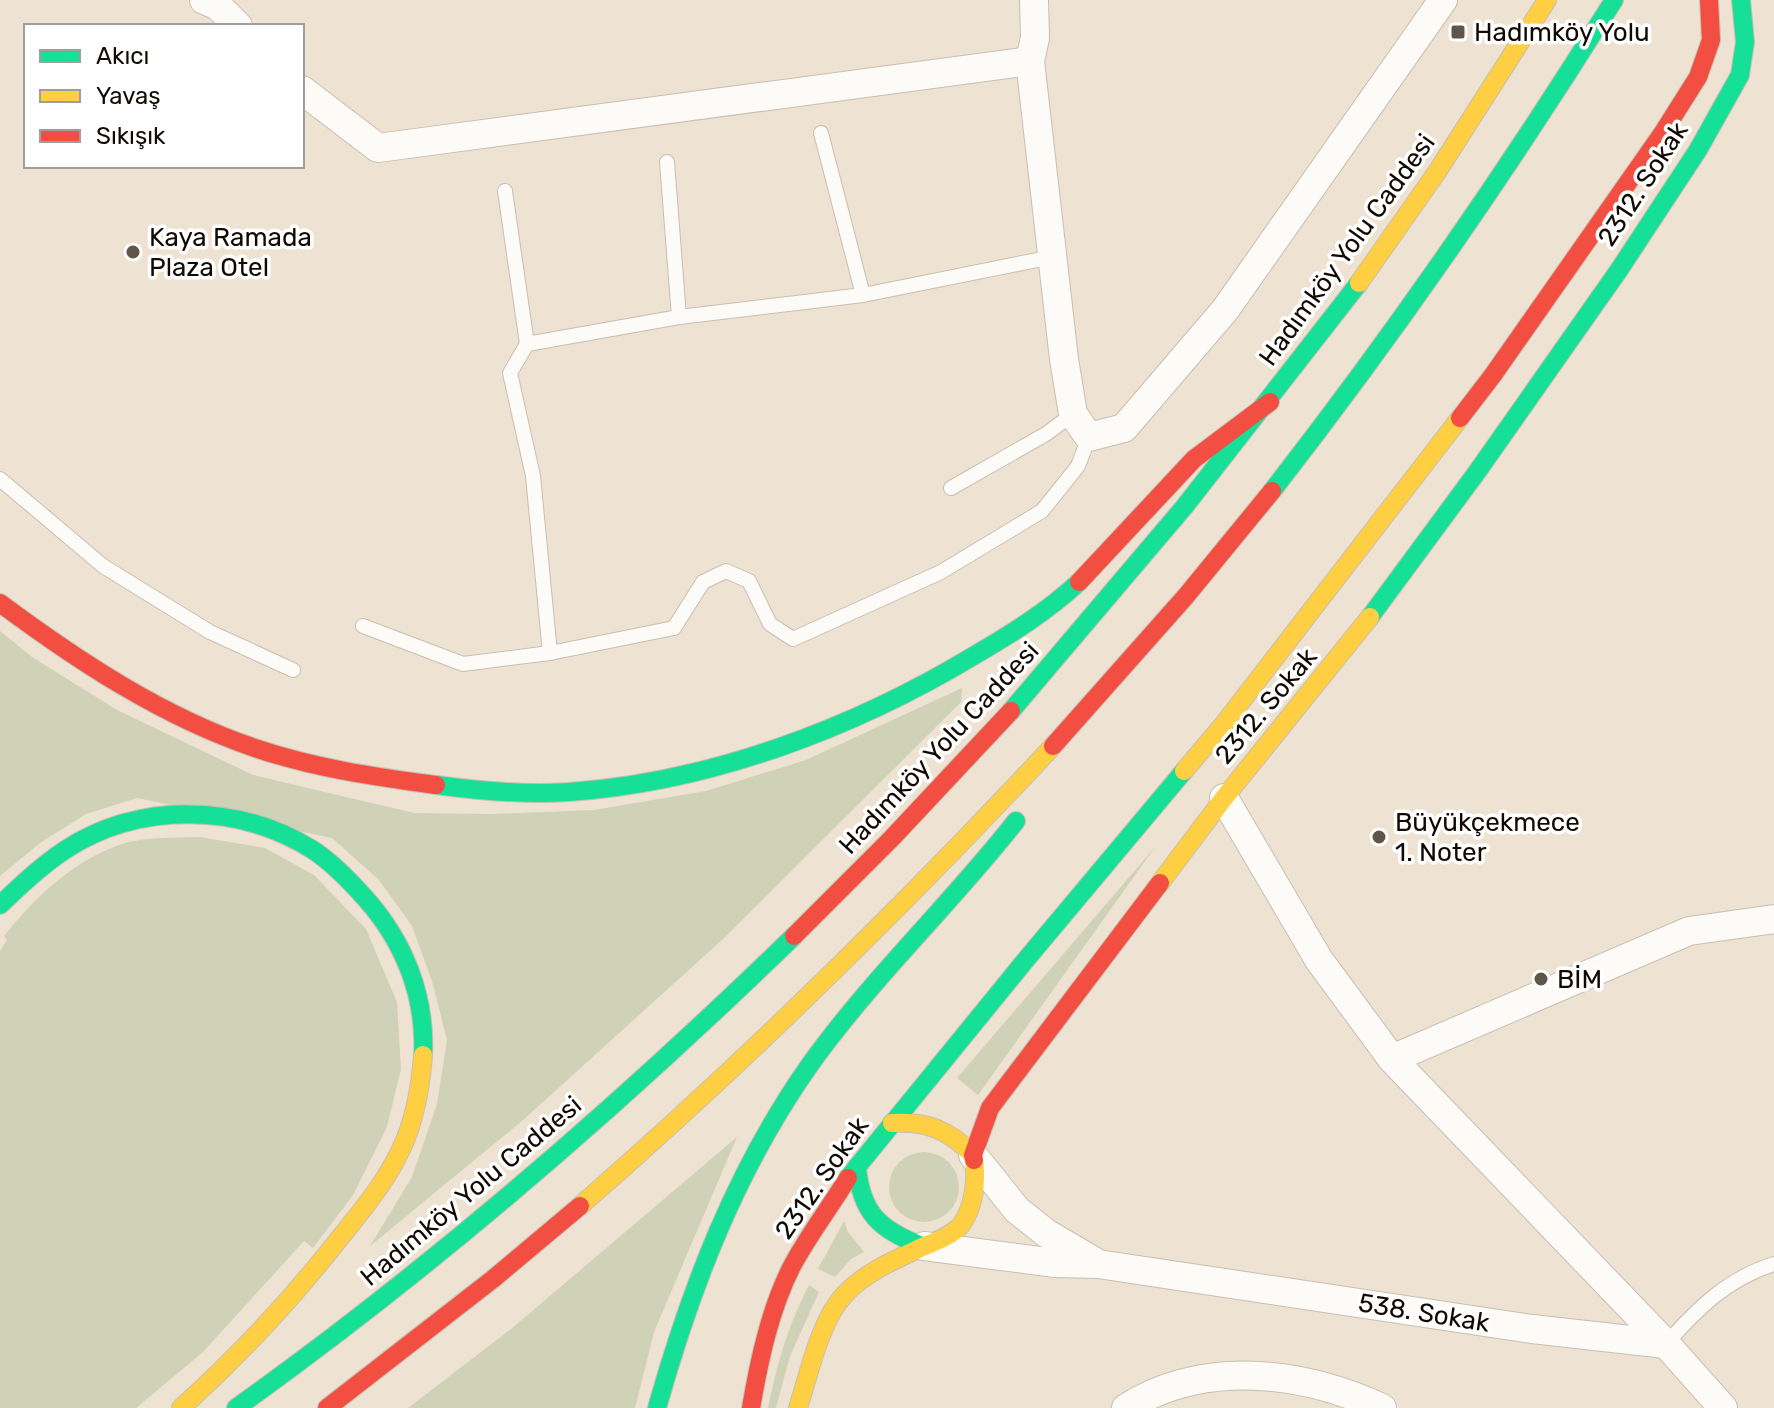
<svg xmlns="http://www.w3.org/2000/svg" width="1774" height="1408" font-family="Rubik,sans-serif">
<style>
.green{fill:#cfd2b6}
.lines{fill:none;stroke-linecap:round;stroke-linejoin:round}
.lane-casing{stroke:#c8bfb2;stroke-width:16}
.street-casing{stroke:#c8bfb2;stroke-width:30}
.fast-casing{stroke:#c8bfb2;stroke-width:20}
.slow-casing{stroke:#c8bfb2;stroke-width:20}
.jam-casing{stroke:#c8bfb2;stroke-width:20}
.lane{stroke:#fcfbf8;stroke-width:14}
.street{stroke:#fcfbf8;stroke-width:28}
.fast{stroke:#16e098;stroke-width:18}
.slow{stroke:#ffcf43;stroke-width:18}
.jam{stroke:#f24e42;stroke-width:18}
.poi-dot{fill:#5e564b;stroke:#fff;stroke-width:3}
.labels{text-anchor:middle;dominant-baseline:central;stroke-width:7;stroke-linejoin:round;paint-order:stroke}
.poi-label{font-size:26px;fill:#110a03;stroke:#fff;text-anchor:start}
.street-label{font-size:26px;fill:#110a03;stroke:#fff}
</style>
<rect width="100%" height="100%" fill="#eee2d2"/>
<!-- green -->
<g class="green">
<path d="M0,631L32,657L117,710L253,775L414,813L493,814L594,810L706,791L806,760L962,688L961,702L723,939L522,1121L370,1246L412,1177L437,1104L447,1040L432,981L412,926L379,880L332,838L137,798L86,814L40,843L0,876Z"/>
<path d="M200,837L265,848L314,875L366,929L397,1002L401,1069L387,1127L353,1195L313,1248L304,1241L203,1352L136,1408H0V951L7,940L4,936C33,900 69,864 114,847C140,836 172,838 200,837Z"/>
<path d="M1155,847L978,1095L957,1078Z"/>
<path d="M737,1137L654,1332L635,1408H408L511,1329Z"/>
<circle cx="924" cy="1187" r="35"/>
<path d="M844,1221L848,1232L864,1252L851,1259L835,1277L818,1269Z"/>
<path d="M809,1285L819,1292L790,1356L776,1408H768C778,1361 787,1328 809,1285Z"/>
</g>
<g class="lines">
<!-- lane casing -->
<g class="lane-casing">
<g id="lane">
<path d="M821,133L863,295"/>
<path d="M667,162L679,317"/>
<path d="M505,191L527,344"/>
<path d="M0,479L103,566L210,632L293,670"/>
<path d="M951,488L1046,434L1073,414"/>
<path d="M363,626L463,664L550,653L674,628L703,582L726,571L749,581L770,624L793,639L941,572L1042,511L1078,466L1089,437"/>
<path d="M550,653L533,476L510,373L527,344L679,317L863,295L1052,257"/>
<path d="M1666,1344C1698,1308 1727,1279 1774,1264"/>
</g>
</g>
<!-- street casing -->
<g class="street-casing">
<g id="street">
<path d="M204,0L218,6L238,26"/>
<path d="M1030,61L1035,38L1034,0"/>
<path d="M302,90L378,148L1030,61L1064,359L1073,414L1089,437L1124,428L1225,310L1443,0"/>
<path d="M1224,798L1319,960L1392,1059L1666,1344"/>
<path d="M1392,1059L1689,931L1774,919"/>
<path d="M973,1155L1017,1210L1046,1233L1097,1263"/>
<path d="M924,1246L1055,1263L1098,1264L1532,1329L1666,1344L1723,1408"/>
<path d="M1126,1408C1204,1359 1302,1371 1382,1408"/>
</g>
</g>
<!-- fast casing -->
<g class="fast-casing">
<g id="fast">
<path d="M1272,491C1395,333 1508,170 1614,0"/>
<path d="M1370,617L1477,472L1619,270L1698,150L1740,75L1745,42L1741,0"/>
<path d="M1011,711L1185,506L1359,283"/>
<path d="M436,785C480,791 524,795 569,792C711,782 854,728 975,655C1011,634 1048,611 1079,582"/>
<path d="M0,905C21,885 41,866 65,850C139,802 238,803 313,850C333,863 350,881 366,899C404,942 426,996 423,1055"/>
<path d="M857,1167C861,1213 880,1230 922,1246"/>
<path d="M848,1178L1024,962L1184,771"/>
<path d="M236,1408C435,1266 619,1106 794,936"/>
<path d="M657,1408C691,1287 736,1170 809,1066C871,979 950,905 1016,821"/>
</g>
</g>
<!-- slow casing -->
<g class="slow-casing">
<g id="slow">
<path d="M1359,283L1437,172L1547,0"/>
<path d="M1184,771L1223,725L1460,418"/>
<path d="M1160,883L1224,798L1370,617"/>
<path d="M892,1123C927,1121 949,1130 973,1155"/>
<path d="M580,1206C746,1061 903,907 1053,746"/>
<path d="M181,1408C239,1356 291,1300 339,1239C364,1208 391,1176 406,1138C416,1112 421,1083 423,1055"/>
<path d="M798,1408C809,1374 820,1320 845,1294C865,1273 892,1261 918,1249C931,1243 951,1237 961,1225C974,1207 977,1181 974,1160"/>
</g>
</g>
<!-- jam casing -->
<g class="jam-casing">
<g id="jam">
<path d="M1460,418L1493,375L1662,134L1698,77L1711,40L1709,0"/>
<path d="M1079,582L1194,459L1270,402"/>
<path d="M0,603C78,661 163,717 255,748C314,768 375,777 436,785"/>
<path d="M1053,746L1186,596L1272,491"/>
<path d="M794,936L892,838L1011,711"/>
<path d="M974,1160L973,1155L990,1108L1160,883"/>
<path d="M327,1408L493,1279L580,1206"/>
<path d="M751,1408C759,1361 770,1309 792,1266C808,1236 830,1207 848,1178"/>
</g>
</g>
<!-- lane -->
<use href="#lane" class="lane"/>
<!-- street -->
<use href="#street" class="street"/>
<!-- fast -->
<use href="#fast" class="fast"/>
<!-- slow -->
<use href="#slow" class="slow"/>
<!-- jam -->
<use href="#jam" class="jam"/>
</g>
<!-- markers -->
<g class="poi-dot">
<rect x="1450" y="24" width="16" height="16" rx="4"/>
<circle cx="133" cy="252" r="8"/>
<circle cx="1379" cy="837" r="8"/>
<circle cx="1541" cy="979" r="8"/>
</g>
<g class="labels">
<!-- poi labels -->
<g class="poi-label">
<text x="1474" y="32">Hadımköy Yolu</text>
<text x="149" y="237">Kaya Ramada<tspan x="149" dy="30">Plaza Otel</tspan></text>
<text x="1395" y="822">Büyükçekmece<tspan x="1395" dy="30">1. Noter</tspan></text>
<text x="1557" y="979">BİM</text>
</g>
<!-- street labels -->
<g class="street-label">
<text transform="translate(1643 184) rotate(-57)">2312. Sokak</text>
<text transform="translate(1347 250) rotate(-54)">Hadımköy Yolu Caddesi</text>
<text transform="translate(1266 706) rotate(-50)">2312. Sokak</text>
<text transform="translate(939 748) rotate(-47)">Hadımköy Yolu Caddesi</text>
<text transform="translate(822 1178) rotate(-55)">2312. Sokak</text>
<text transform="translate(471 1191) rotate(-40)">Hadımköy Yolu Caddesi</text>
<text transform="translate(1424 1313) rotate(9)">538. Sokak</text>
</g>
</g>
<!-- legend -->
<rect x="24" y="24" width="280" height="144" fill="#ffffff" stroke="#a09d9a" stroke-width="2"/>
<rect x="40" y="50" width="40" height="12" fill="#16e098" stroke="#a09d9a" stroke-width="2"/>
<text x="96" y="64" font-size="24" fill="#110a03">Akıcı</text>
<rect x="40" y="90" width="40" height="12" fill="#ffcf43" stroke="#a09d9a" stroke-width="2"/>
<text x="96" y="104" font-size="24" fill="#110a03">Yavaş</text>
<rect x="40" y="130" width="40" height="12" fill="#f24e42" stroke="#a09d9a" stroke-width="2"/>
<text x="96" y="144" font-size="24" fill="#110a03">Sıkışık</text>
</svg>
